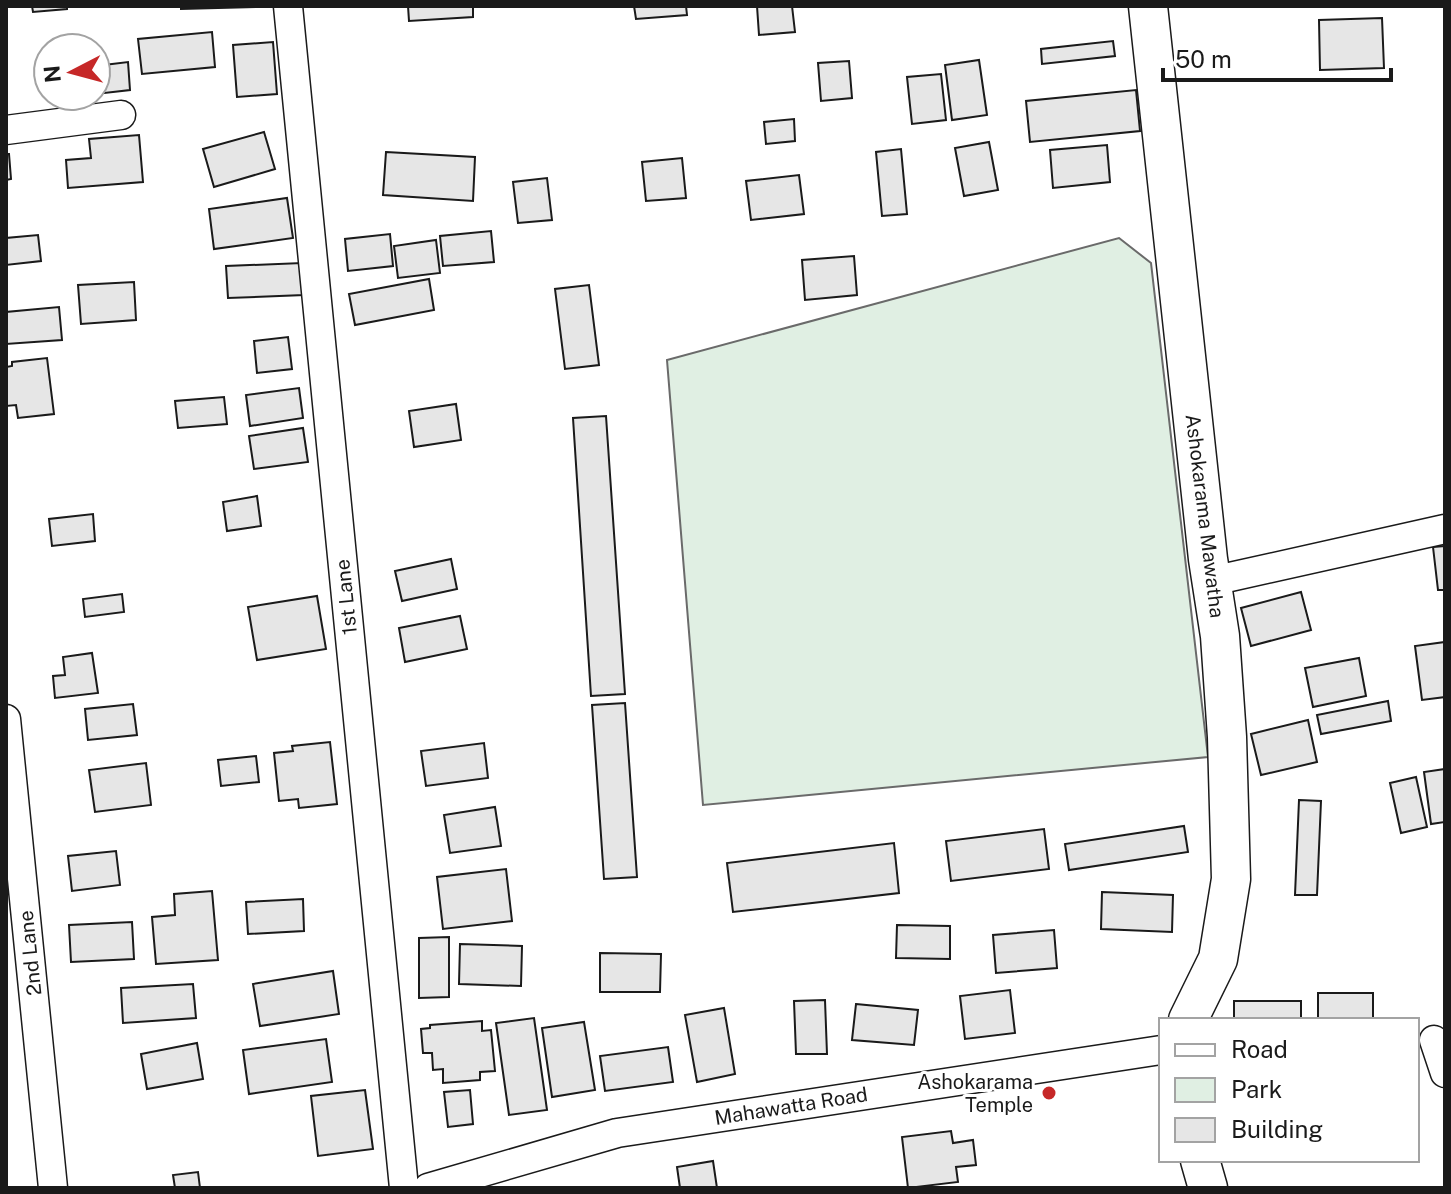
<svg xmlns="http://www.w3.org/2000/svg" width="1451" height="1194" font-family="'Public Sans',sans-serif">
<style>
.green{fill:#e0efe3;stroke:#6a6a6a;stroke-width:2}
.building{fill:#e6e6e6;stroke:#1a1a1a;stroke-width:2}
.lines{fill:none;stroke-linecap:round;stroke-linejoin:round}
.street-casing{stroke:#1a1a1a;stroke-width:31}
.secondary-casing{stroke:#1a1a1a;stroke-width:41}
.street{stroke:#fff;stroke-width:28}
.secondary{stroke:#fff;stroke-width:38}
.poi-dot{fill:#c62828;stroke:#fff;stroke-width:3}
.labels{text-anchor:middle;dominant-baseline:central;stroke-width:6;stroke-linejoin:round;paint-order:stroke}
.street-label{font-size:20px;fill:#1a1a1a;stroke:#fff}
.poi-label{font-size:20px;fill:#1a1a1a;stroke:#fff;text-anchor:end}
</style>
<rect width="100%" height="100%" fill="#fff"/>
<!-- green -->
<path class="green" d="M1119,238L1151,263L1208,757L703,805L667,360Z"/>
<!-- building -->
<g class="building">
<path d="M32,6H67V9L33,12Z"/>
<path d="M181,6H255V7L181,9Z"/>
<path d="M408,6H473V17L409,21Z"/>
<path d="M634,6H686L687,15L636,19Z"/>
<path d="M757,6H792L795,32L759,35Z"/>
<path d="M1382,18L1384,68L1320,70L1319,20Z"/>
<path d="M212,32L215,67L142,74L138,39Z"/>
<path d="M1113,41L1115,56L1042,64L1041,49Z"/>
<path d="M273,42L277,94L237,97L233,45Z"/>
<path d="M979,60L987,115L952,120L945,65Z"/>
<path d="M849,61L852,98L821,101L818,63Z"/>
<path d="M128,62L130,90L96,94V66Z"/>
<path d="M941,74L946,120L912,124L907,77Z"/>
<path d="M1136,90L1140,131L1030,142L1026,101Z"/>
<path d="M794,119L795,141L766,144L764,122Z"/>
<path d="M264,132L275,169L214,187L203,149Z"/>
<path d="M139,135L143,182L68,188L66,160L91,158L89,139Z"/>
<path d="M989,142L998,190L964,196L955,148Z"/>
<path d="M1107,145L1110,182L1053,188L1050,150Z"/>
<path d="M901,149L907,214L882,216L876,152Z"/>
<path d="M386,152L475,157L473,201L383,195Z"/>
<path d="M6,154H9L11,179L6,180Z"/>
<path d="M682,158L686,198L646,201L642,162Z"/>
<path d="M799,175L804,214L751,220L746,181Z"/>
<path d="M547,178L552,220L518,223L513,182Z"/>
<path d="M287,198L293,238L214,249L209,209Z"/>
<path d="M491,231L494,262L443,266L440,236Z"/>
<path d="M390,234L393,266L348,271L345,239Z"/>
<path d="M38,235L41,261L6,265V238Z"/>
<path d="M436,240L440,273L398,278L394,246Z"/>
<path d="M854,256L857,295L805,300L802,260Z"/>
<path d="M302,263L304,295L228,298L226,266Z"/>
<path d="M429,279L434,310L355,325L349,294Z"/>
<path d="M134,282L136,320L81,324L78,285Z"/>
<path d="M589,285L599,365L565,369L555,289Z"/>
<path d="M59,307L62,340L6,344V312Z"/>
<path d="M288,337L292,369L257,373L254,341Z"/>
<path d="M47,358L54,414L18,418L16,405L6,406V367L12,366V362Z"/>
<path d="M299,388L303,418L250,426L246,395Z"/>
<path d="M224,397L227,424L178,428L175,401Z"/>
<path d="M456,404L461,440L414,447L409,411Z"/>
<path d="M606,416L625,694L591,696L573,418Z"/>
<path d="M303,428L308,462L254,469L249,436Z"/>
<path d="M257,496L261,526L227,531L223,502Z"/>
<path d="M93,514L95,541L52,546L49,519Z"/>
<path d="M1445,546V590H1438L1433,547Z"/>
<path d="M451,559L457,589L402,601L395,571Z"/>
<path d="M1301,592L1311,630L1251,646L1241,608Z"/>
<path d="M122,594L124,612L85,617L83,599Z"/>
<path d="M317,596L326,649L257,660L248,607Z"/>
<path d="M460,616L467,649L405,662L399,628Z"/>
<path d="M1445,642V697L1422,700L1415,646Z"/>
<path d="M92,653L98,693L55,698L53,676L65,675L63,657Z"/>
<path d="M1359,658L1366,696L1313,707L1305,668Z"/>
<path d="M1388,701L1391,721L1321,734L1317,715Z"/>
<path d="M625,703L637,877L604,879L592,705Z"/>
<path d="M133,704L137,735L88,740L85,709Z"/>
<path d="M1308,720L1317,762L1261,775L1251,734Z"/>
<path d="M330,742L337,804L299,808L298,799L279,801L274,753L293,751L292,746Z"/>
<path d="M484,743L488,778L426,786L421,751Z"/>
<path d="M256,756L259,782L221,786L218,760Z"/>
<path d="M146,763L151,805L95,812L89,770Z"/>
<path d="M1445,769V822L1431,824L1424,772Z"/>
<path d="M1416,777L1427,827L1401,833L1390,783Z"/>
<path d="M1299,800L1321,801L1317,895H1295Z"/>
<path d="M495,807L501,846L450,853L444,815Z"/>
<path d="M1184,826L1188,852L1069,870L1065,844Z"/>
<path d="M1044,829L1049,869L951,881L946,841Z"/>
<path d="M894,843L899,893L733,912L727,863Z"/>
<path d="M116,851L120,885L72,891L68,856Z"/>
<path d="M506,869L512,921L443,929L437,877Z"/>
<path d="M212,891L218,960L156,964L152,917L175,915L174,894Z"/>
<path d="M1102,892L1173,895L1172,932L1101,929Z"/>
<path d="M303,899L304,931L248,934L246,902Z"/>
<path d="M132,922L134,959L71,962L69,925Z"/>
<path d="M897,925L950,926V959L896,958Z"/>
<path d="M1054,930L1057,968L996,973L993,935Z"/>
<path d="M449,937V997L419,998V938Z"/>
<path d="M460,944L522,946L521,986L459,984Z"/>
<path d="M600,953L661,954L660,992H600Z"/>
<path d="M333,971L339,1014L260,1026L253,984Z"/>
<path d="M193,984L196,1018L123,1023L121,988Z"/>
<path d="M1010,990L1015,1033L965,1039L960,996Z"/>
<rect x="1318" y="993" width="55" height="27"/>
<path d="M825,1000L827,1054H796L794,1001Z"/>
<rect x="1234" y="1001" width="67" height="19"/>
<path d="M856,1004L918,1010L914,1045L852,1040Z"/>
<path d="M724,1008L735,1074L697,1082L685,1015Z"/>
<path d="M534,1018L547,1110L509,1115L496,1023Z"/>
<path d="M482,1021V1031L491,1030L495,1071L480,1072V1080L443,1083V1069L433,1070L432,1053H423L421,1029L430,1028V1025Z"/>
<path d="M584,1022L595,1090L552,1097L542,1028Z"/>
<path d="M326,1039L332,1082L249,1094L243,1050Z"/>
<path d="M197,1043L203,1079L147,1089L141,1054Z"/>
<path d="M668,1047L673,1082L605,1091L600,1056Z"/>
<path d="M365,1090L373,1149L318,1156L311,1096Z"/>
<path d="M470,1090L473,1124L448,1127L444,1092Z"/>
<path d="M951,1131L953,1143L973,1140L976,1165L956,1167L958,1182L908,1188L902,1137Z"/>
<path d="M713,1161L717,1188H680L677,1167Z"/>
<path d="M198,1172L200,1188H175L173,1175Z"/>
</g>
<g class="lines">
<!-- street casing -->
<g class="street-casing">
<g id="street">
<path d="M288,6L404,1188"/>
<path d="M6,130L121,115"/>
<path d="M1212,581L1445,529"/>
<path d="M6,719L53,1188"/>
<path d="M1434,1040L1445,1073"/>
<path d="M428,1188L617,1133L1161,1050"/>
</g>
</g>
<!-- secondary casing -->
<g class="secondary-casing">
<g id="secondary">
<path d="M1148,6L1208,559L1220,636L1227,737L1231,879L1218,959L1188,1020"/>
<path d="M1200,1160L1208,1188"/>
</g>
</g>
<!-- street -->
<use href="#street" class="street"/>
<!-- secondary -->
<use href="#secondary" class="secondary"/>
</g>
<!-- markers -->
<circle class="poi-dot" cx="1049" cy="1093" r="8"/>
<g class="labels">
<!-- street labels -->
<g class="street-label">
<text transform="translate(1205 516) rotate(83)">Ashokarama Mawatha</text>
<text transform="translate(346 597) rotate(-96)">1st Lane</text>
<text transform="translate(30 953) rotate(-96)">2nd Lane</text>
<text transform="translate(791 1106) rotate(-9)">Mahawatta Road</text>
</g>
<!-- poi labels -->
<g class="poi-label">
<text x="1033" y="1082">Ashokarama<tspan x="1033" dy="23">Temple</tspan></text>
</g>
</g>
<!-- border -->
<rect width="1451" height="1194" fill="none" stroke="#1a1a1a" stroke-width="16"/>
<!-- legend -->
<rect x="1159" y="1018" width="260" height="144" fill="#ffffff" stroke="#a3a3a3" stroke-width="2"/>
<rect x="1175" y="1044" width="40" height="12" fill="#ffffff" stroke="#a3a3a3" stroke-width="2"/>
<text x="1231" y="1058" font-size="24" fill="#1a1a1a">Road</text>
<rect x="1175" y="1078" width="40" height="24" fill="#e0efe3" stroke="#a3a3a3" stroke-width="2"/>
<text x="1231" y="1098" font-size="24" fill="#1a1a1a">Park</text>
<rect x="1175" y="1118" width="40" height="24" fill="#e6e6e6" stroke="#a3a3a3" stroke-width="2"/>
<text x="1231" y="1138" font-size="24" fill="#1a1a1a">Building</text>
<!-- north arrow -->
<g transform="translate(72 72) rotate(264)"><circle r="38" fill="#ffffff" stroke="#a3a3a3" stroke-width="2"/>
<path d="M0-6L14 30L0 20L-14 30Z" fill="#c62828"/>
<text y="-12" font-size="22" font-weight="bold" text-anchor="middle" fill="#1a1a1a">N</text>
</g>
<!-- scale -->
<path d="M1163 68v12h228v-12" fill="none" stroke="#1a1a1a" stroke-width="4"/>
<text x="1175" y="68" font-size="24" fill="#1a1a1a" stroke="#ffffff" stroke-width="6" paint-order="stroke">50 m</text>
</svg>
